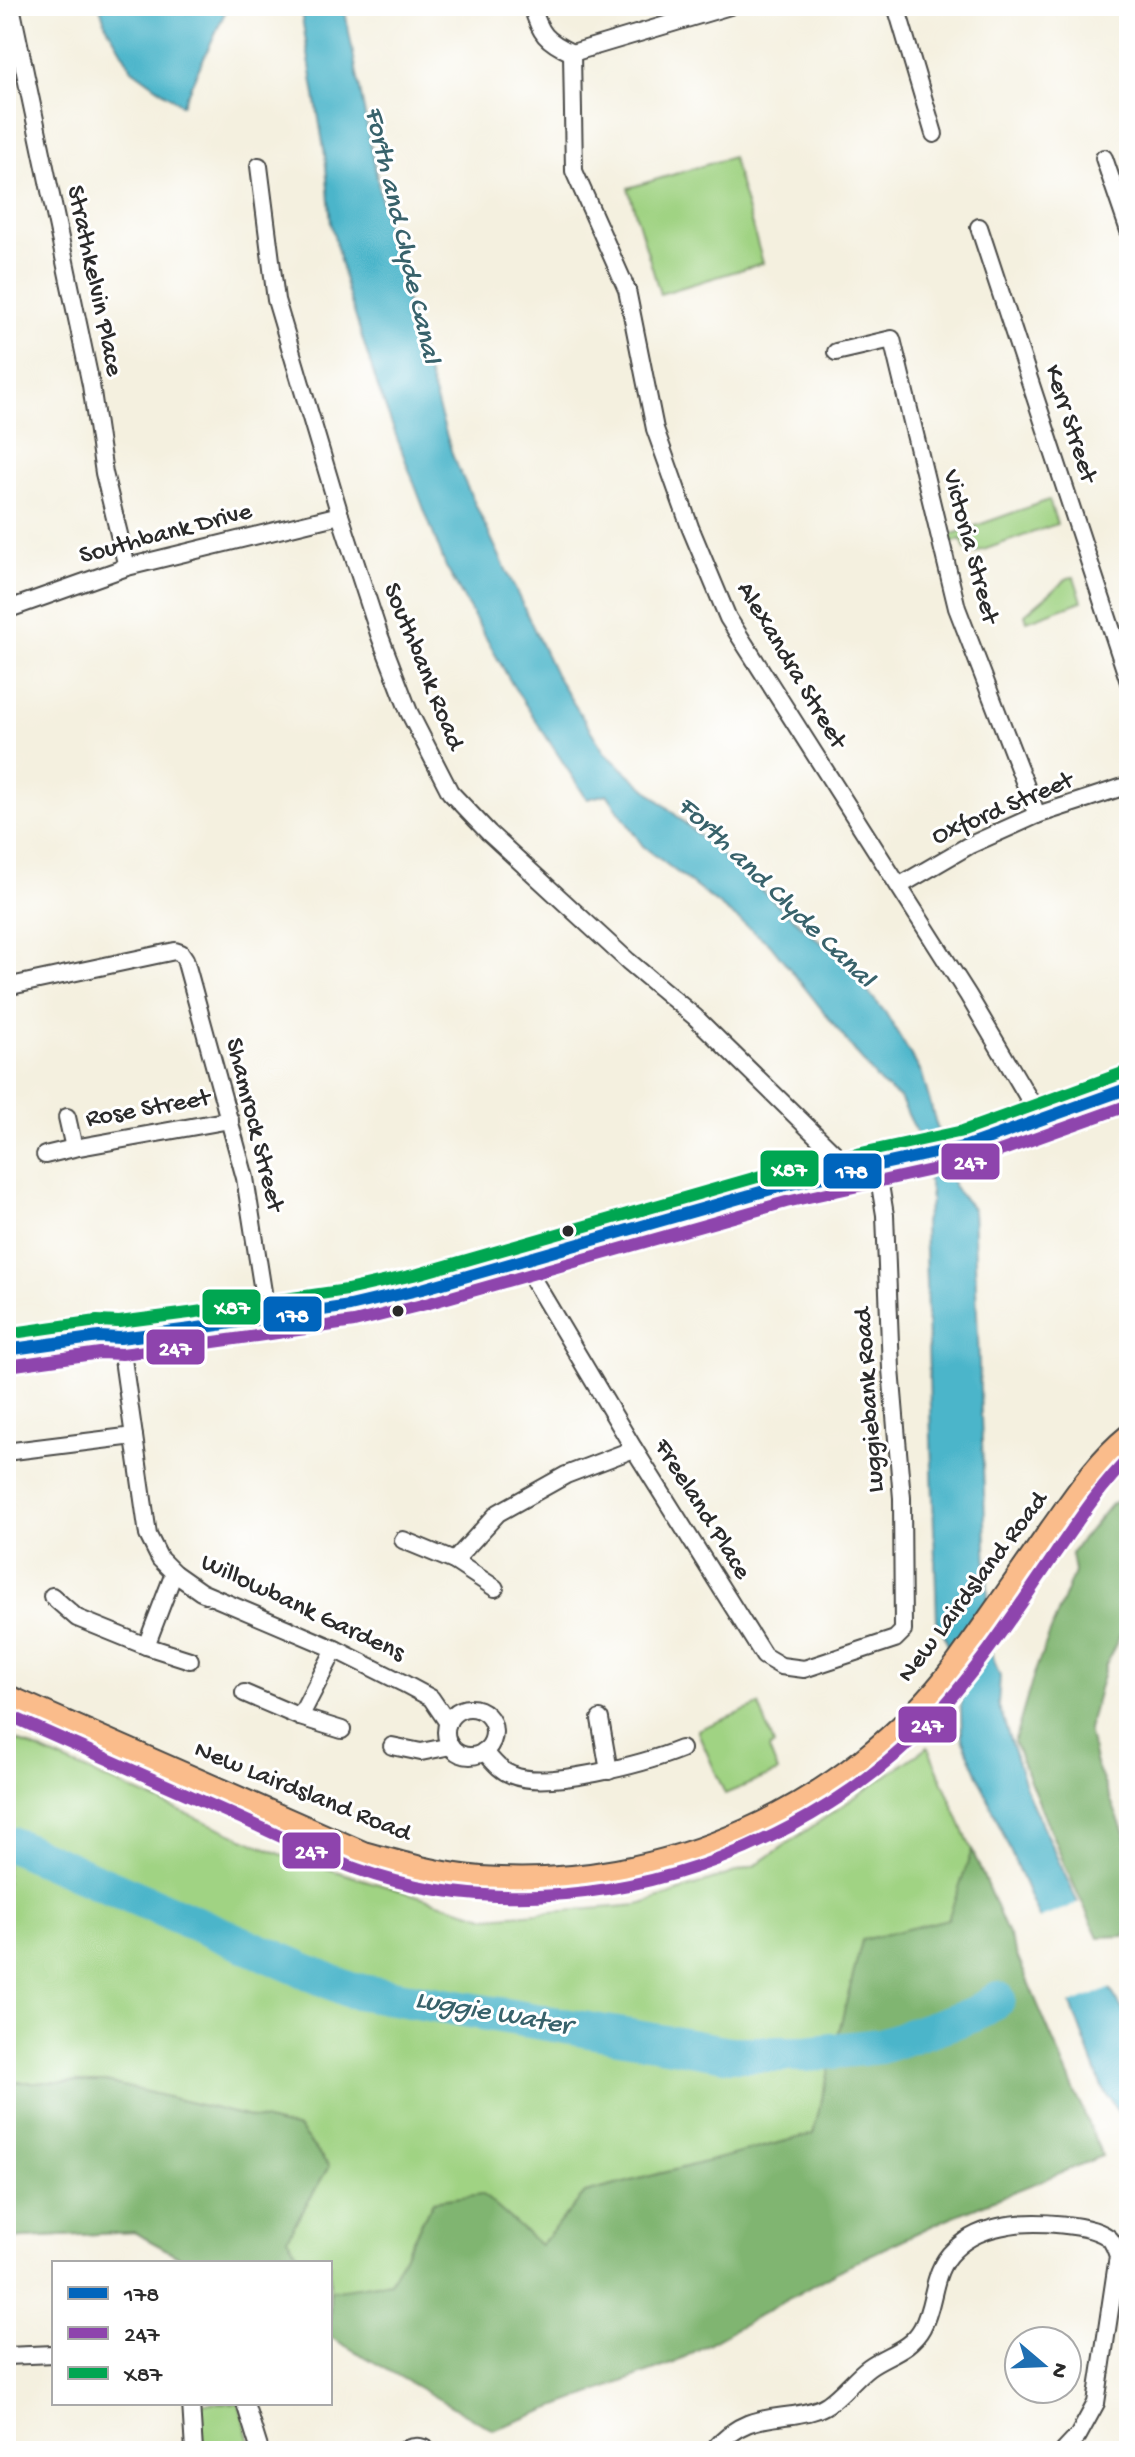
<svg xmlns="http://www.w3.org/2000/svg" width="1135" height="2457" font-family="'Gochi Hand',sans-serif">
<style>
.green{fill:#a0d383;stroke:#667f57;stroke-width:2}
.forest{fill:#80b571;stroke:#56704e;stroke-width:2}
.water{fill:#4cb5ca;stroke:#3c707a;stroke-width:2}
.pier{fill:#f4f0df}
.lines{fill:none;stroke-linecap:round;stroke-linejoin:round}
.river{stroke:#4cb5ca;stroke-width:36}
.minor-casing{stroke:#494946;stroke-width:20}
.tertiary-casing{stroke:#494946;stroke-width:24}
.primary-casing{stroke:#494946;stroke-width:28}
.minor{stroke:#fff;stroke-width:16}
.tertiary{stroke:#fff;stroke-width:20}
.primary{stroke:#fabc8b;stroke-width:24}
.bus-1-casing{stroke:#fff;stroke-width:18}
.bus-2-casing{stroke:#fff;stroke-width:18}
.bus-3-casing{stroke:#fff;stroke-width:18}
.bus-1{stroke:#0065bd;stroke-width:12}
.bus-2{stroke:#8e44ad;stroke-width:12}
.bus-3{stroke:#00a651;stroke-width:12}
.bus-dot{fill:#2b2b2b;stroke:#fff;stroke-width:3}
.labels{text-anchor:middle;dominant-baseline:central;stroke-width:6;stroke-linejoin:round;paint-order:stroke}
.street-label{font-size:26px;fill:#2b2b2b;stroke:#fff}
.water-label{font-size:28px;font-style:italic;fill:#38626b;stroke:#fff}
.line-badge{stroke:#fff;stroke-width:3}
.badge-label{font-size:22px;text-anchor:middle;font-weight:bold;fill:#fff}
</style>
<rect width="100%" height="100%" fill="#fff"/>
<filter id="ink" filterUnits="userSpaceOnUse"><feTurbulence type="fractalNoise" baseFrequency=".0125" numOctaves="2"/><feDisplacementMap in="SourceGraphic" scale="16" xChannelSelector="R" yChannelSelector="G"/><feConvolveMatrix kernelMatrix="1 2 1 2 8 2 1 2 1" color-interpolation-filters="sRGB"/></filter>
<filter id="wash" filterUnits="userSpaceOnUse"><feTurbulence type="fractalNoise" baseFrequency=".006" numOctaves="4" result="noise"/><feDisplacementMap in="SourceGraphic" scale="32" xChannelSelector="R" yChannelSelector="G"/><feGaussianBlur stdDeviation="1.8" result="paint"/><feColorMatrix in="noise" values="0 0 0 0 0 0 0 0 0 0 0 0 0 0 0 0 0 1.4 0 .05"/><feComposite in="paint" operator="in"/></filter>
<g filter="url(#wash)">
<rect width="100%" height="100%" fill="#f4f0df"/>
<!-- green -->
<g class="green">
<path d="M732,157L763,263L660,294L628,188Z"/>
<path d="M1049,500L1057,524L975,553L972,546L965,549L961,539L950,544L947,536Z"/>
<path d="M1074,577L1082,601L1027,621L1025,614L1068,578Z"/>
<path d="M759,1705L774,1745L769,1749L778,1772L725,1794L697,1730Z"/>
<path d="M6,1736L285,1856L488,1917L639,1905L756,1865L928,1747L1102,2156L330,2337V2263H191L134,2232L6,2239Z"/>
<path d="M200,2403H239L253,2451H202Z"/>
</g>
<!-- forest -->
<g class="forest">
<path d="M1129,1495V1617L1106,1664L1088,1729L1095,1761L1129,1845V1927L1124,1936L1098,1937L1065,1866L1014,1742L1034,1674L1074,1572L1071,1553L1111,1504Z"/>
<path d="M972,1850L1102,2156L944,2220L851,2264L674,2363L493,2430L330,2337V2291L390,2282L433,2201L482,2194L540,2245L585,2193L813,2134L862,1940L948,1919Z"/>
<path d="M6,2082H106L299,2129L329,2166L287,2238L305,2263H191L134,2232L6,2239Z"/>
</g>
<!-- water -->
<g class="water">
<path d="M100,6H228L182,105L132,69L105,23Z"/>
<path d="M300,6H344L390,246L453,457L555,674L605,753L841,960L885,1012L922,1074L954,1188L973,1209L990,1649L1000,1677L998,1704L1029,1797L1078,1903L1083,1924L1110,1989L1129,2020V2129L1101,2085L1039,1918L962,1738L960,1684L945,1636L937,1622L924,1222L931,1201L928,1175L918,1135L900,1098L880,1083L771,945L643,846L607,794L587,799L512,684L446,567L378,388L348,293L331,224L325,155Z"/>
</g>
<!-- pier -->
<path class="pier" d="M1081,1902L1087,1923L1114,1987L1067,2005L1036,1920Z"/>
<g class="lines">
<!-- river -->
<path class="river" d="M6,1845H13L350,1990L731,2054H805L881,2046L975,2014L998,1999"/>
</g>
</g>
<g filter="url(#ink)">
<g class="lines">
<!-- minor casing -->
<g class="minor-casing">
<g id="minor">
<path d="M11,6L91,385L104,473L127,567"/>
<path d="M532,6C540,34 546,41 572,53"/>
<path d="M896,6L934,134"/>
<path d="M572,53L574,171L627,290L655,429L690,527L728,618L968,995L1042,1121"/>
<path d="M572,53L730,6"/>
<path d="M1104,158L1129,231"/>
<path d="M259,166L276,300L340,515L379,634L409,712L450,792L489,833L628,961L695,1017L837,1156L841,1172"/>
<path d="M979,227L1129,682"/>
<path d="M836,352L892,339L957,608L1037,815"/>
<path d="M6,610L127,567L340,515"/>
<path d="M899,886L968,846L1037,815L1129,785"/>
<path d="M6,987L175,951L181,953L185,959L245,1178L267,1317"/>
<path d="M67,1117L74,1148L230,1120"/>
<path d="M961,1147L1042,1121L1129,1088"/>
<path d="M45,1155L74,1148"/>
<path d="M522,1261L634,1449L764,1656L781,1666L804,1669L895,1639L903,1631L902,1498L891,1369L885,1215L877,1166"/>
<path d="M120,1338L148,1535L160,1559L174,1573L201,1592L335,1649L403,1683L431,1698L448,1723"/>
<path d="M13,1451L134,1436"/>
<path d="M403,1540L454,1561L495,1588"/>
<path d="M454,1561L498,1513L566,1475L634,1449"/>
<path d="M52,1596L77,1618L146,1646L190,1660"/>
<path d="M146,1646L174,1573"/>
<path d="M244,1693L300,1717L342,1730"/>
<circle cx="470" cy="1732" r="24"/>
<path d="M300,1717L335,1649"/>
<path d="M600,1719L609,1771"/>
<path d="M392,1746L421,1752L451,1746"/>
<path d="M484,1751C493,1761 499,1770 512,1775C546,1790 646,1763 681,1749"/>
<path d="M6,2356L54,2354"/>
<path d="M191,2403L194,2451"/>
<path d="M245,2403L260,2451"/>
<path d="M402,2451C410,2447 421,2444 428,2451"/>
<path d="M712,2451C736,2422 757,2419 793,2415C805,2413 818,2411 828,2404C843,2394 854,2378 869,2367C887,2354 910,2350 922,2328C936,2303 931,2271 954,2250C968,2236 989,2228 1009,2225C1032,2221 1093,2223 1110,2239C1114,2244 1116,2250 1118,2256L1096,2403L1078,2436L1064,2451"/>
</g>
</g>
<!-- tertiary casing -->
<g class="tertiary-casing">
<path id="tertiary" d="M6,1350L99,1337L120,1338L191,1329L350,1306L422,1289L782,1186L961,1147"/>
</g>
<!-- primary casing -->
<g class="primary-casing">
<path id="primary" d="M6,1697L363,1854C401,1864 441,1876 481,1879C663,1893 848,1810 958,1664C990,1620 1021,1575 1052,1530C1075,1498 1098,1462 1129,1437"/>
</g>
<!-- minor -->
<use href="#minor" class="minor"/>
<!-- tertiary -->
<use href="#tertiary" class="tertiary"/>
<!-- primary -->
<use href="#primary" class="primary"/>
<!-- bus-1 casing -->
<g class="bus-1-casing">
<path id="bus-1" d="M6,1350L99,1337L120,1338L191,1329L350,1306L422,1289L782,1186L967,1146L1129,1088"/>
</g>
<!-- bus-2 casing -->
<g class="bus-2-casing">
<g id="bus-2">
<path d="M8,1366L100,1353L122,1354L193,1345L354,1322L426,1304L786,1202L972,1161L1129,1105"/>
<path d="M6,1714C80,1747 154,1779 227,1812C270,1831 313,1853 357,1869C472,1911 605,1902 719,1859C795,1830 869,1785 926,1726C975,1674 1015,1613 1055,1554C1078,1521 1100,1487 1129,1458"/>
</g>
</g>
<!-- bus-3 casing -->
<g class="bus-3-casing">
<path id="bus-3" d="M6,1334L97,1321L119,1322L189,1313L347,1290L418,1274L778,1171L963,1131L1123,1073"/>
</g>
<!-- bus-1 -->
<use href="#bus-1" class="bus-1"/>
<!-- bus-2 -->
<use href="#bus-2" class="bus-2"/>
<!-- bus-3 -->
<use href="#bus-3" class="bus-3"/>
</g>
</g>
<!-- markers -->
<g class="bus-dot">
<circle cx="568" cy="1231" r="7"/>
<circle cx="398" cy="1311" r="7"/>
</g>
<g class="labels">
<!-- street labels -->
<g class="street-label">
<text transform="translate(93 281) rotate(78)">Strathkelvin Place</text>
<text transform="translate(1069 424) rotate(72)">Kerr Street</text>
<text transform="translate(166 535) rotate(-15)">Southbank Drive</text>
<text transform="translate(969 547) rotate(75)">Victoria Street</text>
<text transform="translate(790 666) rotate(59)">Alexandra Street</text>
<text transform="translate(422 667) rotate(68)">Southbank Road</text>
<text transform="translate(1003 810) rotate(-23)">Oxford Street</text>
<text transform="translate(148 1110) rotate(-10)">Rose Street</text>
<text transform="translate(253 1125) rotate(76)">Shamrock Street</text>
<text transform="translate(871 1400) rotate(-94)">Luggiebank Road</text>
<text transform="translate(701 1510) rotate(58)">Freeland Place</text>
<text transform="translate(974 1588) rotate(-53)">New Lairdsland Road</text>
<text transform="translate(302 1609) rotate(25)">Willowbank Gardens</text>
<text transform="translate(302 1793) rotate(22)">New Lairdsland Road</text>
</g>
<!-- water labels -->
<g class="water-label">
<text transform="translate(401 235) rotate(77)">Forth and Clyde Canal</text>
<text transform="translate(775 893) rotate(44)">Forth and Clyde Canal</text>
<text transform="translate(493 2014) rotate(10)">Luggie Water</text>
</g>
</g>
<g class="line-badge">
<rect x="940" y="1142" width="61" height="39" rx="8" fill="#8e44ad"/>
<rect x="759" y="1149" width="61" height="39" rx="8" fill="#00a651"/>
<rect x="822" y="1152" width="61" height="38" rx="8" fill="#0065bd"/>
<rect x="201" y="1288" width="61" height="38" rx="8" fill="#00a651"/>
<rect x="262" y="1295" width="61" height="38" rx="8" fill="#0065bd"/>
<rect x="145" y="1328" width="61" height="38" rx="8" fill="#8e44ad"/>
<rect x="897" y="1705" width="61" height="39" rx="8" fill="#8e44ad"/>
<rect x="281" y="1831" width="61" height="39" rx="8" fill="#8e44ad"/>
</g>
<g class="badge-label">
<text x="970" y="1169">247</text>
<text x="789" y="1176">X87</text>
<text x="852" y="1178">178</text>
<text x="232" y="1314">X87</text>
<text x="293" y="1322">178</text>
<text x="175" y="1355">247</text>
<text x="927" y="1732">247</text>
<text x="311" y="1858">247</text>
</g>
<!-- margin -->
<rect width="1135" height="2457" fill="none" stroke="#fff" stroke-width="32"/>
<!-- legend -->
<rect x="52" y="2261" width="280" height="144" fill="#ffffff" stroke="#aaaaaa" stroke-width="2"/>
<rect x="68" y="2287" width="40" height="12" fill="#0065bd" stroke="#aaaaaa" stroke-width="2"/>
<text x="124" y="2301" font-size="24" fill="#2b2b2b">178</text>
<rect x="68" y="2327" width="40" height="12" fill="#8e44ad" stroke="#aaaaaa" stroke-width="2"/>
<text x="124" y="2341" font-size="24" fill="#2b2b2b">247</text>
<rect x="68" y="2367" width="40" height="12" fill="#00a651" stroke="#aaaaaa" stroke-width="2"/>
<text x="124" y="2381" font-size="24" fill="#2b2b2b">X87</text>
<!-- north arrow -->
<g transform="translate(1043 2365) rotate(109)"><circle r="38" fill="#ffffff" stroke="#aaaaaa" stroke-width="2"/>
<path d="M0-6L14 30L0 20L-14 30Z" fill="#1f6fb2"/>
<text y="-12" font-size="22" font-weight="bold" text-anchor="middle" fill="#2b2b2b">N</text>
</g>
</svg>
